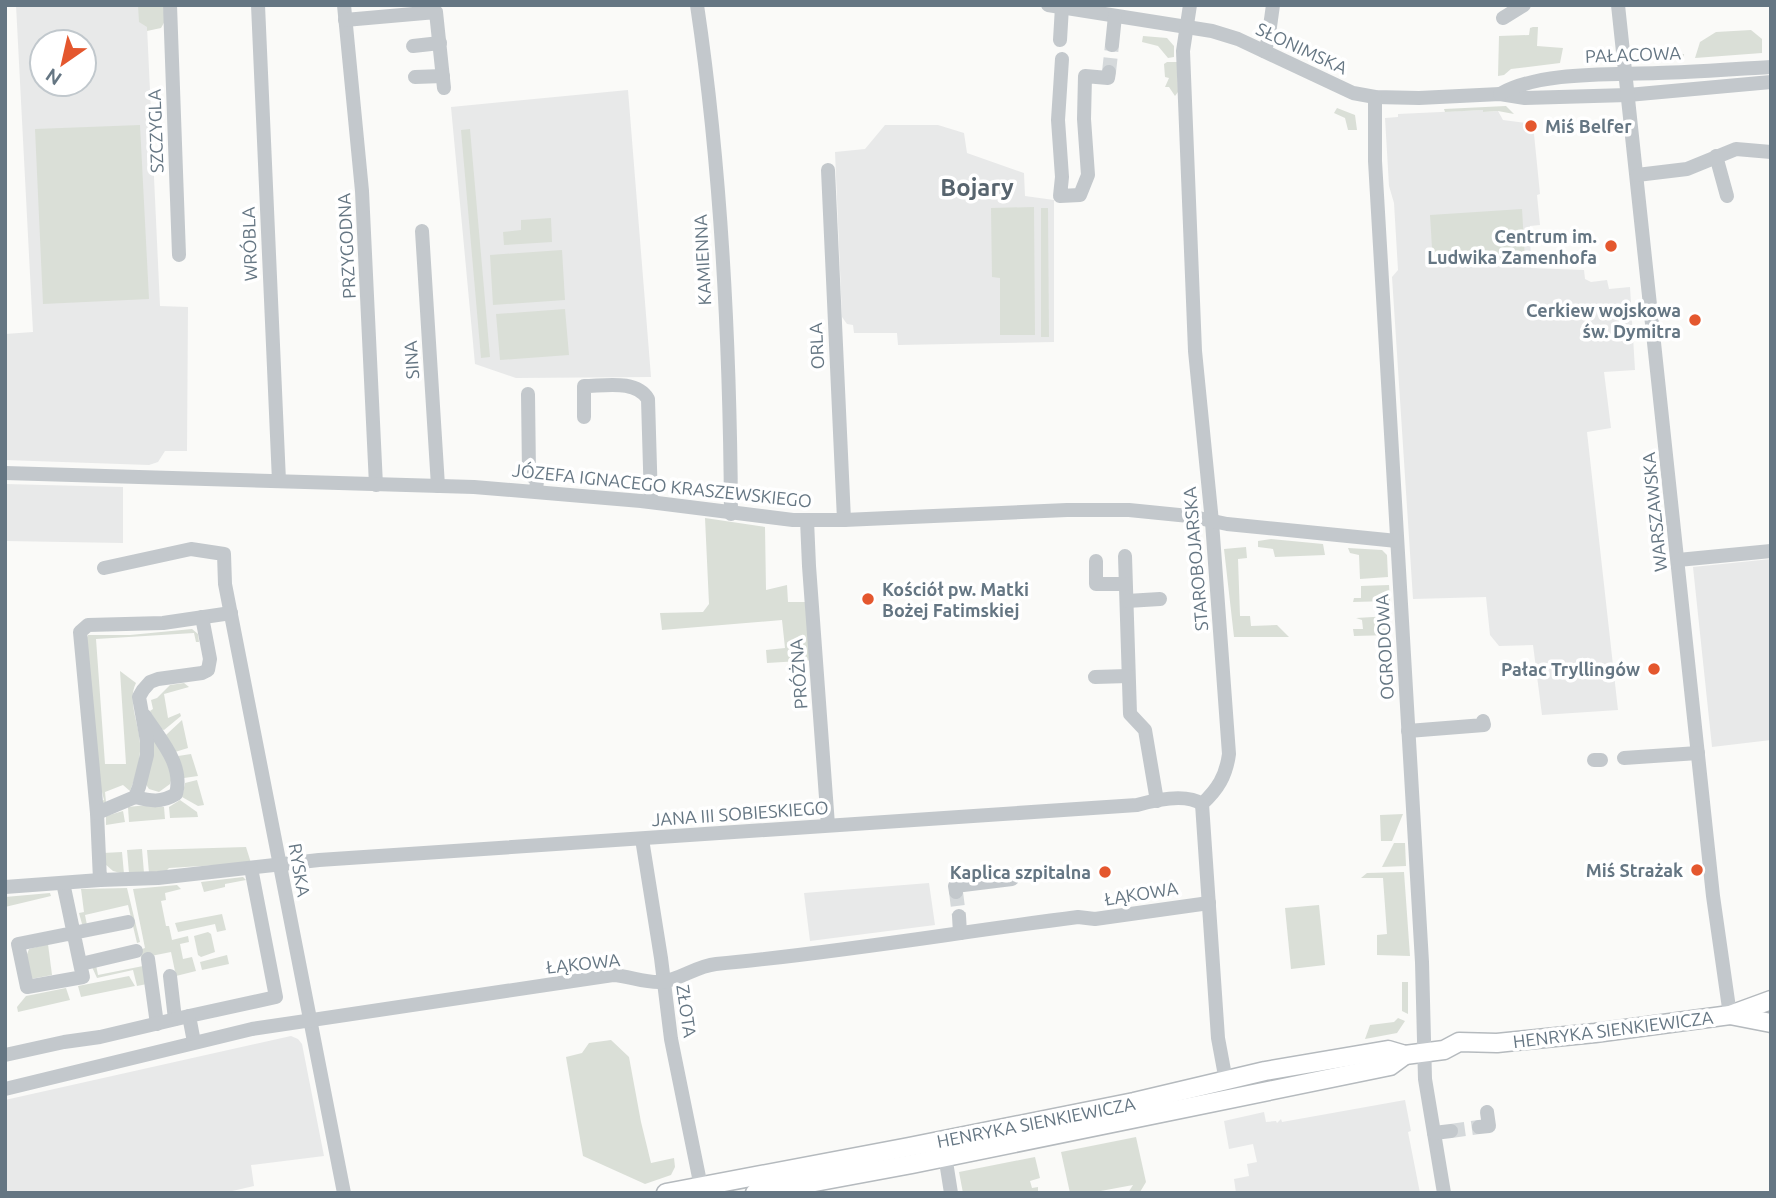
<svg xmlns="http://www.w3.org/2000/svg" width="1776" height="1198" font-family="Ubuntu,sans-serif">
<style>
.built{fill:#e8e9e9;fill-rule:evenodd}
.green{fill:#dadfd7}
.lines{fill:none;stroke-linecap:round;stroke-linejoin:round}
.minor-tunnel{stroke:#d5d9db;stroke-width:14;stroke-dasharray:14 7;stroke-linecap:butt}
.major-casing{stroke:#b5babe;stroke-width:21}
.minor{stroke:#c3c8cc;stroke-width:14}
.major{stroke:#fff;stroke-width:18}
.poi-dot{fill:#e4572e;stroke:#fff;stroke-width:2.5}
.labels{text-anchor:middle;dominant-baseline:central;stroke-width:7;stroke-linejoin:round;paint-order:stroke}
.street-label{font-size:18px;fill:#657683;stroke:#fff}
.poi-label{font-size:18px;font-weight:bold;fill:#657683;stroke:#fff;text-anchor:end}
.district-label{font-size:24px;font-weight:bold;fill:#57646e;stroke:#fff}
</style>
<rect width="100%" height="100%" fill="#fafaf8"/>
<!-- built -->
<g class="built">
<path d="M16,5H146L160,306L188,307L187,451H165L158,462L149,465L5,460V334L33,332ZM42,42H84V84H42Z"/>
<path d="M628,90L651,377L516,378L475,364L451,107Z"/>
<path d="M1483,110L1484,112L1498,111L1503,120L1533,124L1540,194L1537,195L1540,225L1530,226L1531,268L1584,270L1585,279L1591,282L1607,280L1609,289L1630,287L1635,370L1604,372L1611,428L1587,432L1618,710L1542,715L1533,645L1499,646L1490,635L1486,597L1413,599L1392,277L1398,270L1394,203L1389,186L1385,118L1398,117V114Z"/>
<path d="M885,125H938L964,133L967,153L1024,173L1025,196L1054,200V342L898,345L897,333H854L853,325L847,324L842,317L835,152L865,149Z"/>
<path d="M5,484L123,487V543L5,541Z"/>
<path d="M1771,559V740L1712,747L1693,567Z"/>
<path d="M929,883L935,925L810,941L804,893Z"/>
<path d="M291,1036L298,1039L302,1044L324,1156L251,1165L254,1186L228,1192L5,1193V1100Z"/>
<path d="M1405,1100L1411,1131L1408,1132L1420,1193H1236L1234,1179L1249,1176L1247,1164L1257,1162L1253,1144L1229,1149L1224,1121L1264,1112L1266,1122L1276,1121L1277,1123L1281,1119L1282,1122Z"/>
</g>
<!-- green -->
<g class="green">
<path d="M138,5H163L165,21L161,28L147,31V27L139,22Z"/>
<path d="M1533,27H1538L1537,46L1563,48L1560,63L1511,69L1504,75L1498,76L1499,36L1529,35L1530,28Z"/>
<path d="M1751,30L1762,39V53L1695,58L1700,42L1716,32Z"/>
<path d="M1143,36L1167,38L1174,46V57L1168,58L1158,46L1142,42Z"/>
<path d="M1645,51L1684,54L1683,59C1667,59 1658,61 1645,51Z"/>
<path d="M1167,62H1177L1178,92L1175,96L1169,87H1165L1169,78L1165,77L1164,64Z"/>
<path d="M1506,106L1514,114L1498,111L1483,112V110L1445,112L1444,109Z"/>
<path d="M1337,108L1355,115L1357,130H1348L1345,118L1334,113Z"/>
<path d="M140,125L149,299L43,304L35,129Z"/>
<path d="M470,129L490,357L481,358L461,130Z"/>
<path d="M1034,207L1035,335H1000V278L992,277L991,208Z"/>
<path d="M1041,208H1048L1049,337H1041Z"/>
<path d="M1522,209L1525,259L1433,264L1430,215Z"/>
<path d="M551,218L552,242L504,245L503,232L521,230V220Z"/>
<path d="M562,250L565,300L493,305L490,255Z"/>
<path d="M565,309L569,355L500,360L496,314Z"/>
<path d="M705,518L765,527L766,590L787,585L788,602H812L816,660L767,663L766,650L785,648L782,620L662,630L660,613L703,612L709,604Z"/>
<path d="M1271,539L1323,544L1325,555L1275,557L1273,549L1258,547V541Z"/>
<path d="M1246,547L1247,558L1238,559L1240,616H1250L1251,626L1277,625L1289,637H1234L1224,549Z"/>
<path d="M1348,548L1382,550L1387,555L1388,577L1360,579L1359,555L1350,553Z"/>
<path d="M1389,585L1390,601L1353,602L1354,598H1361V586Z"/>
<path d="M1390,616L1392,635L1354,636L1353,629H1363L1362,620L1356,618Z"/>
<path d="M192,629L198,634L199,642H196L194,633L96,639L105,764H126L120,671L136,683C127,700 139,724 140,743C141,759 136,776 130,791L123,785L105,792L106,802L99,805V802L104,800L102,792H98L86,640L88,635H130Z"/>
<path d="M184,683L189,687L164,694L168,718L180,713L181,716L164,730L161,729L150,711L153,709L151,700L157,698L170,685Z"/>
<path d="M182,720L188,748L175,752L166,735Z"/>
<path d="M152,734L173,774L170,784L159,792L149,789L145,783Z"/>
<path d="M191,754L198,776L184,778L178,756Z"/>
<path d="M197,780L204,805L198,806L182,797L185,783Z"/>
<path d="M180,800L197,812L198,817L170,818L169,807Z"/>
<path d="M147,805L164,807L165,819L129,822L128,807Z"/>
<path d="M123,811L125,822L106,825V816Z"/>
<path d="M1403,814L1392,841H1381L1380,815Z"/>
<path d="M1394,843H1405L1406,866L1382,867Z"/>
<path d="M246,847L251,863L169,868L164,873H149L147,850Z"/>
<path d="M142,849L144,873H129L127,850Z"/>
<path d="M122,852L124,874L113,871L105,864L103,853Z"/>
<path d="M1404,872L1410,956L1377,955V935L1387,934L1383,878H1361L1367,873Z"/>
<path d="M243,877L246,880L225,884V887L204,892L201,882Z"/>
<path d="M177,885L181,889L165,893L166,900L161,901L166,926H169L172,940L188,936L189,942L180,944L183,959L192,957L196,971L176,976L171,952L141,958L139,950L145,948L133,889Z"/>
<path d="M127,888L140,942L137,943L128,905L85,915L87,925L82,924L79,913L84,912L81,889Z"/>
<path d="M50,893L51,896L5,907V897Z"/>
<path d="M1319,905L1325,965L1291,969L1285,908Z"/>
<path d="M222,914L226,930L217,932L215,924L178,932L175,923Z"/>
<path d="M208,932L211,934L215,952L201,957L198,955L194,936Z"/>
<path d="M48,944L52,975L31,979L26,957L29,949Z"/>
<path d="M227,955L229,964L202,970L200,962Z"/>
<path d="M96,965L98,975L143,966L147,984L137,986L133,970L97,978L92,967Z"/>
<path d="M129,976L135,986L81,997L78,986Z"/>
<path d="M1402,982H1408V1014L1402,1011Z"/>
<path d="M66,988L70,1000L18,1012L17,1007L26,996Z"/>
<path d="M1398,1018L1405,1021L1397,1033L1365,1039L1370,1025L1394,1022Z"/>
<path d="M611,1040L629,1057L641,1122L651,1163L674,1158L675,1167L671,1175L645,1184L583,1156L566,1057L582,1053L589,1043Z"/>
<path d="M1136,1137L1146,1182L1140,1192L1128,1193L1133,1185L1090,1193H1070L1061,1152Z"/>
<path d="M1035,1157L1040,1178L1030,1181L1032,1188L1038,1187V1193H963L959,1172Z"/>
</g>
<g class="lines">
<!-- minor-tunnel -->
<g class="minor-tunnel">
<path d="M1109,72L1112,45"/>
<path d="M956,892L959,916"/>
<path d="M1451,1131L1479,1127"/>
</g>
<!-- major casing -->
<g class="major-casing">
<g id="major">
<path d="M1730,1015L1771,1023"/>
<path d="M666,1193L909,1147L1134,1102L1265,1071L1388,1050L1405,1055L1444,1050L1459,1042L1497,1043L1595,1033L1730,1015L1771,1000"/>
<path d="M755,1193L912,1164L1390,1066L1405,1055"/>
</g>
</g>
<!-- minor -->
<g class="minor">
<path d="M170,5L179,255"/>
<path d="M258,5L279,481"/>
<path d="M344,5L362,191L376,485"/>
<path d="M697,5C722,173 730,344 731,514"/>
<path d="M1048,5L1212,31L1238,39L1353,93L1375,97L1419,98L1500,94L1525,98L1628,95L1771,82"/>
<path d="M1190,5L1183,51L1195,351L1212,522L1229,754C1226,776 1218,789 1202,804L1218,1038L1226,1081"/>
<path d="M1618,5L1713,896L1730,1015"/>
<path d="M1503,18L1524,5"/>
<path d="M345,20L436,12L444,88"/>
<path d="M1060,40L1062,7"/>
<path d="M1112,45L1115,16"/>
<path d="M413,46L440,43"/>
<path d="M1264,51L1268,41L1273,5"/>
<path d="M1062,59L1058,120L1062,177L1060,196L1080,195L1088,175L1084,119L1085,76L1108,78L1109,72"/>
<path d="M415,77L443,76"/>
<path d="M1500,94C1540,71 1612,75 1658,73C1696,72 1733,69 1771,67"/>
<path d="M1375,97V161L1422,962L1425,1079L1444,1193"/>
<path d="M1716,156L1727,196"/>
<path d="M828,170L844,520"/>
<path d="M1637,175L1687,169L1736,149L1771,152"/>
<path d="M422,231L438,486"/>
<path d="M528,394L529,474L537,480L536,491"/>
<path d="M584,417V386C604,386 636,379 648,399L651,502"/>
<path d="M5,473L474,487L641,501L793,520H844L1067,510H1129L1189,516L1227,524L1397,541"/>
<path d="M807,520L809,566L828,825"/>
<path d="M1125,556L1130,714L1145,730L1157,801"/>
<path d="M1678,560L1771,551"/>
<path d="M1096,561V584H1125"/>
<path d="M104,568L191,549L224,554L225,584L344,1193"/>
<path d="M1127,601L1160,599"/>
<path d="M231,613L163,623L88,625L80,632L97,813L100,880L158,878L319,860L1137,805C1155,800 1186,793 1202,804"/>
<path d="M1095,677L1128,676"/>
<path d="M1408,731L1484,725L1483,721"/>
<path d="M1624,758L1698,753"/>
<path d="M1594,760H1601"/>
<path d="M135,797C151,801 161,803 176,794C184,764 160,740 145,716"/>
<path d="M97,813L135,797L139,787L147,755V741L139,697L143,690L150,682L158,679L202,673L208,670L210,659L202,617"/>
<path d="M642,839L661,958L671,1039L701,1187"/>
<path d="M63,883C70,914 76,946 83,977L27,987L18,944L128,922"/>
<path d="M5,887L100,880"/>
<path d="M956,892L955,886L1012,879"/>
<path d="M959,916L960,933"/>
<path d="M148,959L157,1024"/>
<path d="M81,964L136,951"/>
<path d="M170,976L175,1019"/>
<path d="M194,1042L189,1016L276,997L251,868"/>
<path d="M5,1055L64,1042L100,1037L189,1016"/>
<path d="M5,1089L252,1029L613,975C629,976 645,983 661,982C680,980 696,966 716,964C838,953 958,932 1078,917L1095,919L1209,903"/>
<path d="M1479,1127L1489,1126L1487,1112"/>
<path d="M1434,1133L1451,1131"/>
<path d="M944,1149L951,1193"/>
</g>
<!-- major -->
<use href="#major" class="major"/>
</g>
<!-- markers -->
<g class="poi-dot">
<circle cx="1531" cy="126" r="7"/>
<circle cx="1611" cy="246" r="7"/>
<circle cx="1695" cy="320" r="7"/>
<circle cx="868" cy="599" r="7"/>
<circle cx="1654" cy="669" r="7"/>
<circle cx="1697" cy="870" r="7"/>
<circle cx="1105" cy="872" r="7"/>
</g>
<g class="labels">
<!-- street labels -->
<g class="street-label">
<text transform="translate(1302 48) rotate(25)">SŁONIMSKA</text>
<text transform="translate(1633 54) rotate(-2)">PAŁACOWA</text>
<text transform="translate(155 131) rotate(-92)">SZCZYGLA</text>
<text transform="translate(249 244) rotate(-92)">WRÓBLA</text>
<text transform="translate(346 246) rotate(-93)">PRZYGODNA</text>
<text transform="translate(702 260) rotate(-93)">KAMIENNA</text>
<text transform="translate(816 346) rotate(-93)">ORLA</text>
<text transform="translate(411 360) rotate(-94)">SINA</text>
<text transform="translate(662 485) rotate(6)">JÓZEFA IGNACEGO KRASZEWSKIEGO</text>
<text transform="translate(1654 512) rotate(-96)">WARSZAWSKA</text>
<text transform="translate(1195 559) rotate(-95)">STAROBOJARSKA</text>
<text transform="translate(1384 647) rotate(-93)">OGRODOWA</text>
<text transform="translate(798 674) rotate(-94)">PRÓŻNA</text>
<text transform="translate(740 813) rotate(-4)">JANA III SOBIESKIEGO</text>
<text transform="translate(300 870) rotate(80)">RYSKA</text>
<text transform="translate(1141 893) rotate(-9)">ŁĄKOWA</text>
<text transform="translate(583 963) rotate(-6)">ŁĄKOWA</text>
<text transform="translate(687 1011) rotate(82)">ZŁOTA</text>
<text transform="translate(1613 1029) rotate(-7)">HENRYKA SIENKIEWICZA</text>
<text transform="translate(1036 1122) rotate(-11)">HENRYKA SIENKIEWICZA</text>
</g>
<!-- poi labels -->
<g class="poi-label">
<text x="1545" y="126" text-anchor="start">Miś Belfer</text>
<text x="1597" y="236">Centrum im.<tspan x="1597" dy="21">Ludwika Zamenhofa</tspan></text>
<text x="1681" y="310">Cerkiew wojskowa<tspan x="1681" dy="21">św. Dymitra</tspan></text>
<text x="882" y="589" text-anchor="start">Kościół pw. Matki<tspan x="882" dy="21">Bożej Fatimskiej</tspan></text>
<text x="1640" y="669">Pałac Tryllingów</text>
<text x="1683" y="870">Miś Strażak</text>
<text x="1091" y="872">Kaplica szpitalna</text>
</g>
<!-- district labels -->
<g class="district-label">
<text x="977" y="187">Bojary</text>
</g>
</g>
<!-- border -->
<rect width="1776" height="1198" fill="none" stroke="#657683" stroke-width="14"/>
<!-- north arrow -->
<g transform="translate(63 63) rotate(214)"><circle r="33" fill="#ffffff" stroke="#c1c8cd" stroke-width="2"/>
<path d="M0-5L12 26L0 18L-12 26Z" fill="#e4572e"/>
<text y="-10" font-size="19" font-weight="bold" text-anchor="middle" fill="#657683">N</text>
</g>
</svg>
